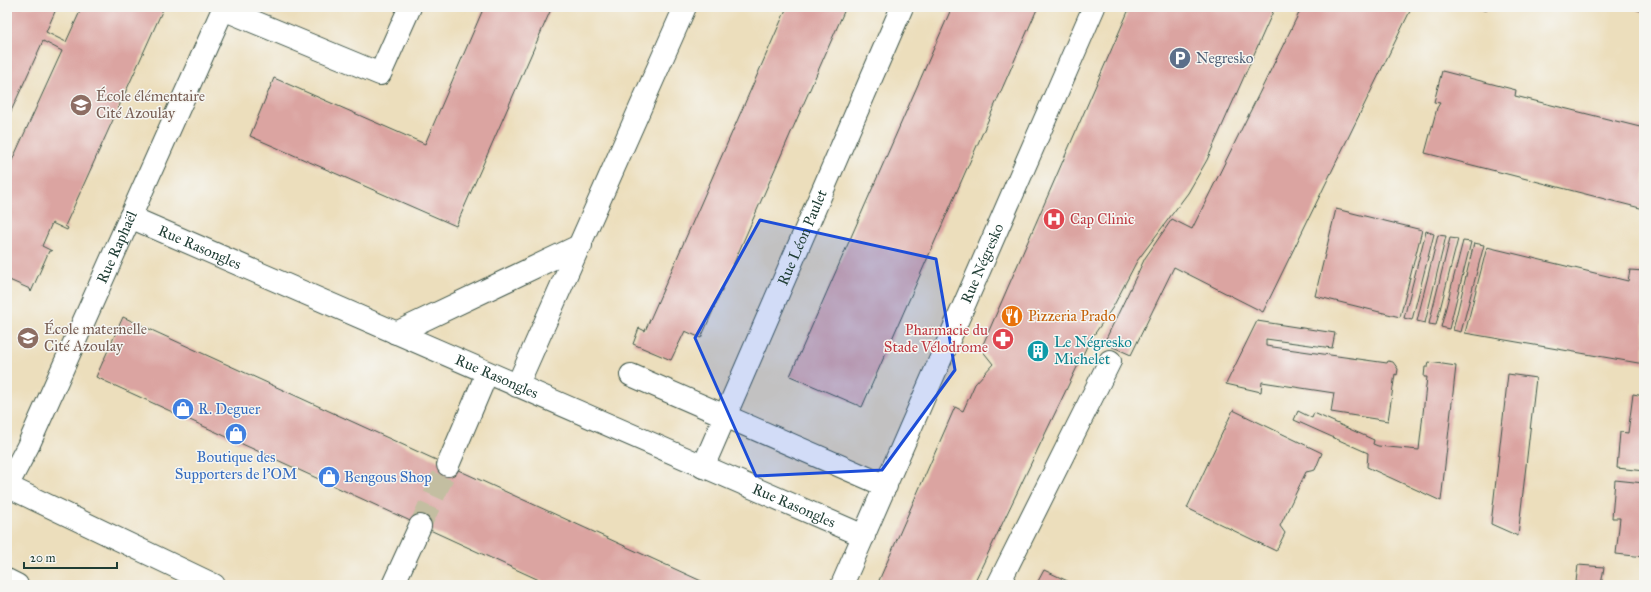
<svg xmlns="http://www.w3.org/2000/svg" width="1651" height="592" font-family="'IM FELL Great Primer',serif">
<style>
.building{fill:#dba4a1}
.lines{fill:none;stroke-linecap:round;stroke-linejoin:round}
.minor-tunnel{stroke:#c3bea1;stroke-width:22;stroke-dasharray:22 11;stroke-linecap:butt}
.minor-casing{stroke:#3e5548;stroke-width:24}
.major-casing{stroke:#3e5548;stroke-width:24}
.minor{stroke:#fff;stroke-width:22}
.major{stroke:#fff;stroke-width:22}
.marked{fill:#1d4ed8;fill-opacity:0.2;stroke:#1d4ed8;stroke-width:3;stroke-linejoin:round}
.labels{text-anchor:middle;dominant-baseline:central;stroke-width:3;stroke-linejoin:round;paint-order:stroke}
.service-label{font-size:15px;fill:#4e5e75;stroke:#f6f6f2;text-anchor:start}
.education-label{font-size:15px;fill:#785e54;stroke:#f6f6f2;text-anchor:start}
.health-label{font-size:15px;fill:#be3a42;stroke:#f6f6f2;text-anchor:start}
.street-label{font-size:15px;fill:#1f3d34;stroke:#f6f6f2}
.food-label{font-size:15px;fill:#c56008;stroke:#f6f6f2;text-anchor:start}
.culture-label{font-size:15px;fill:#0d838f;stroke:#f6f6f2;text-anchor:start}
.shop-label{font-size:15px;fill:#366cbe;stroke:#f6f6f2;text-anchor:start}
</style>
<rect width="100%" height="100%" fill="#f6f6f2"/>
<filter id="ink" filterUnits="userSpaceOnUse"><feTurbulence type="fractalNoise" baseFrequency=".025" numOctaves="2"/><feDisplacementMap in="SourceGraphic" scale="8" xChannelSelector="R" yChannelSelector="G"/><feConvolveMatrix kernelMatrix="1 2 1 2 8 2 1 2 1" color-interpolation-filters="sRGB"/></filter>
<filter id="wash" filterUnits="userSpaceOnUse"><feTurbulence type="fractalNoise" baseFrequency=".012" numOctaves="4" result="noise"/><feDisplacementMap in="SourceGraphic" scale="16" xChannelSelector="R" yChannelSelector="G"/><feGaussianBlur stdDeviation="0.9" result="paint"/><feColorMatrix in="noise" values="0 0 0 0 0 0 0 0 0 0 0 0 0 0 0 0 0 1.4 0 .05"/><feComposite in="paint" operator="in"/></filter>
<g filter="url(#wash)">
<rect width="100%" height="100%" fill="#ecdebc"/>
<g id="blocks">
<!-- building -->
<g class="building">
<path d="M9,7H57L46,32L66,42L82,7H164L65,226L68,228L67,230L52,223L42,246L52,251H49L31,292L30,289L7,279V166L9,167L62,51L43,41L7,120V11Z"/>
<path d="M484,7H552L456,226L250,136L274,78L425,144Z"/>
<path d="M787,7H846L701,338L685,331L671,360L633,344L639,328L645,331L652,315Z"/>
<path d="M952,7H1038L862,407L790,376Z"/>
<path d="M1130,7H1275L1207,160L1188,193L1137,261L1113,307L1089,342L973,585H877L955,407L963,411L975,384L993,364L981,349Z"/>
<path d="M1302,7H1412L1263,312L1174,267L1131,355L1104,343L1145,258L1172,219L1192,229Z"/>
<path d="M1475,7H1488L1486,11Z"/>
<path d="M1628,7H1644V12Z"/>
<path d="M1442,71L1516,90L1515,96L1644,128V209L1425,153L1437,108L1440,103L1434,102Z"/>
<path d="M1336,209L1422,230L1400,317L1315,296Z"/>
<path d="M1426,231L1434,234L1412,320L1404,318Z"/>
<path d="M1438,235L1446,236L1425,323L1417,321Z"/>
<path d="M1450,238L1458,239L1436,325L1429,324Z"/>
<path d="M1463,241L1471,242L1449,329L1441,327Z"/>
<path d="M1474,243L1484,245L1461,332L1453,330Z"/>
<path d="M1487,247L1628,281L1630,270L1644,271V364L1465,333Z"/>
<path d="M123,317L710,585H550L96,377Z"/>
<path d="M1257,321L1335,333L1332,348L1266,339V346L1387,363L1388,361L1393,362L1398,369L1397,375L1395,374L1388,421L1331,412L1334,393L1262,382L1261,392L1226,384Z"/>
<path d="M1429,362L1456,366L1441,501L1367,467L1368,453L1294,420L1298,411L1312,418L1314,413L1374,440L1373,444L1378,446L1419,450L1427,377H1424L1425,367H1428Z"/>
<path d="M1508,374L1536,378L1518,536L1491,524Z"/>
<path d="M1633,394L1644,396V471L1617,468L1620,432L1628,433Z"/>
<path d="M1233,410L1322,453L1315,470L1306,472L1280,526L1285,533L1276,551L1187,508Z"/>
<path d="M1615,480L1644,483V557L1616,554L1620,518H1612Z"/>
<path d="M1578,565L1604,567L1601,585L1576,582Z"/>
<path d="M1044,570L1076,585H1036Z"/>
</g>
</g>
</g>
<g filter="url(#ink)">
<use href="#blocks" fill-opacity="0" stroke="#3e5548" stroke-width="1"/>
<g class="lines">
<!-- minor-tunnel -->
<path class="minor-tunnel" d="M420,526L448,465"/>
<!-- minor casing -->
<g class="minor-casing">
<g id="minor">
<path d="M223,9L380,74L410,7"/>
<path id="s1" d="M130,217L864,536"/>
<path d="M396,333L581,245"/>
<path d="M631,375L886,486"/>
<path d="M517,386L685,7"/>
<path d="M448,465L487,373"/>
<path id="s2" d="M703,467L902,7"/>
<path id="s3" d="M7,486L28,446L224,7"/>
<path d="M7,486L214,585"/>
<path d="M393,585L420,526"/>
<path id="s4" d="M842,585L1094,7"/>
<path d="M998,585L1110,361"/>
</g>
</g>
<!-- major casing -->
<g class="major-casing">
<path id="major" d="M7,580L17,585"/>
</g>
<!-- minor -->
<use href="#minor" class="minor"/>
<!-- major -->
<use href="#major" class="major"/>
</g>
</g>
<!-- marked area -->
<path class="marked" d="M760,220L936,259L955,370L882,470L756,476L695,338Z"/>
<!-- icons -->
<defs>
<g id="parking-disc" transform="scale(1.15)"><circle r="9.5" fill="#5c6f8a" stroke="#f6f6f2"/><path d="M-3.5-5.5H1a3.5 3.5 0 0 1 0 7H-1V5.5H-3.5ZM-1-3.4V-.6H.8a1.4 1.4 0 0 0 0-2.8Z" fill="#fff"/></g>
<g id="school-disc" transform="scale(1.15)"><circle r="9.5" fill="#8d6e63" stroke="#f6f6f2"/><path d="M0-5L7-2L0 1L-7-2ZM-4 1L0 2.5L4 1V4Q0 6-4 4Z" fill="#fff"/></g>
<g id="hospital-disc" transform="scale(1.15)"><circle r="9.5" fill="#e0444e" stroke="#f6f6f2"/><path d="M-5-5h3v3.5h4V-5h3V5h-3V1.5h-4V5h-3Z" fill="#fff"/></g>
<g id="restaurant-disc" transform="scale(1.15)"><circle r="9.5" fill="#e8710a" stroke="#f6f6f2"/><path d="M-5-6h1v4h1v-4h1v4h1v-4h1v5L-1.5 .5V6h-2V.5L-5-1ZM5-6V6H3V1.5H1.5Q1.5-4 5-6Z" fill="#fff"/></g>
<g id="pharmacy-disc" transform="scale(1.15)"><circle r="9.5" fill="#e0444e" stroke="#f6f6f2"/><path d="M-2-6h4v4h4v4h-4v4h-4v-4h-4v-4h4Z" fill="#fff"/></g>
<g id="building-disc" transform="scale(1.15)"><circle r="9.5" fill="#0f9aa8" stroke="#f6f6f2"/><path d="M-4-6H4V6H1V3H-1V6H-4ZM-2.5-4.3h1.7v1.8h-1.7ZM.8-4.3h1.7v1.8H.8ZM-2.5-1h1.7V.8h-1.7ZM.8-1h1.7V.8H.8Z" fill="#fff"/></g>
<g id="shop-disc" transform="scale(1.15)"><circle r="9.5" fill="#3f7fe0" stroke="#f6f6f2"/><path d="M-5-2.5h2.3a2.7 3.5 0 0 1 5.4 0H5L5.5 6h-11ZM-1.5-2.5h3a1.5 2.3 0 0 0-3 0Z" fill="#fff"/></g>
</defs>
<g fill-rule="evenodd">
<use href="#parking-disc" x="1180" y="58"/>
<use href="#school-disc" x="81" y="105"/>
<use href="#hospital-disc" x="1054" y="219"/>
<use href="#restaurant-disc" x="1012" y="316"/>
<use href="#school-disc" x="28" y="338"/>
<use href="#pharmacy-disc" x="1003" y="339"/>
<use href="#building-disc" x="1038" y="351"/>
<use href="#shop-disc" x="183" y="409"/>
<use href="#shop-disc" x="236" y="434"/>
<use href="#shop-disc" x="329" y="477"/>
</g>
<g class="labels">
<!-- service labels -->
<g class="service-label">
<text x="1196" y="58">Negresko</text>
</g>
<!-- education labels -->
<g class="education-label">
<text x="96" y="96">École élémentaire<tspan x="96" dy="17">Cité Azoulay</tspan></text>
<text x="44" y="329">École maternelle<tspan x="44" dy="17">Cité Azoulay</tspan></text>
</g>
<!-- health labels -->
<g class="health-label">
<text x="1070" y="219">Cap Clinic</text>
<text x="988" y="330" text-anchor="end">Pharmacie du<tspan x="988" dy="17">Stade Vélodrome</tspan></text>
</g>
<!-- street labels -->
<g class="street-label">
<text stroke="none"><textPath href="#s2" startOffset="250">Rue Léon Paulet</textPath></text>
<text stroke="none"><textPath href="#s3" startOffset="263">Rue Raphaël</textPath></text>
<text stroke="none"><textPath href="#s1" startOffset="76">Rue Rasongles</textPath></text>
<text stroke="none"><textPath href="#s4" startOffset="351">Rue Négresko</textPath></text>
<text stroke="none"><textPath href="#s1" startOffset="400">Rue Rasongles</textPath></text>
<text stroke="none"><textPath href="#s1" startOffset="724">Rue Rasongles</textPath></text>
</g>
<!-- food labels -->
<g class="food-label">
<text x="1028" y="316">Pizzeria Prado</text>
</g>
<!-- culture labels -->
<g class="culture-label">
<text x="1054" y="342">Le Négresko<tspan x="1054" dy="17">Michelet</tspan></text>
</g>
<!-- shop labels -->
<g class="shop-label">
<text x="198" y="409">R. Deguer</text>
<text x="236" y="457" text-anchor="middle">Boutique des<tspan x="236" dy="17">Supporters de l'OM</tspan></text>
<text x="344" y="477">Bengous Shop</text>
</g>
</g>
<!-- margin -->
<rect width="1651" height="592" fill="none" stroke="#f6f6f2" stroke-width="24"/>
<!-- scale -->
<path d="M24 562v6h93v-6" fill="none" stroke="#1f3d34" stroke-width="2"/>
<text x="30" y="562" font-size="12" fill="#1f3d34" stroke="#f6f6f2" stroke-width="3" paint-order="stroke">20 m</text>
</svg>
